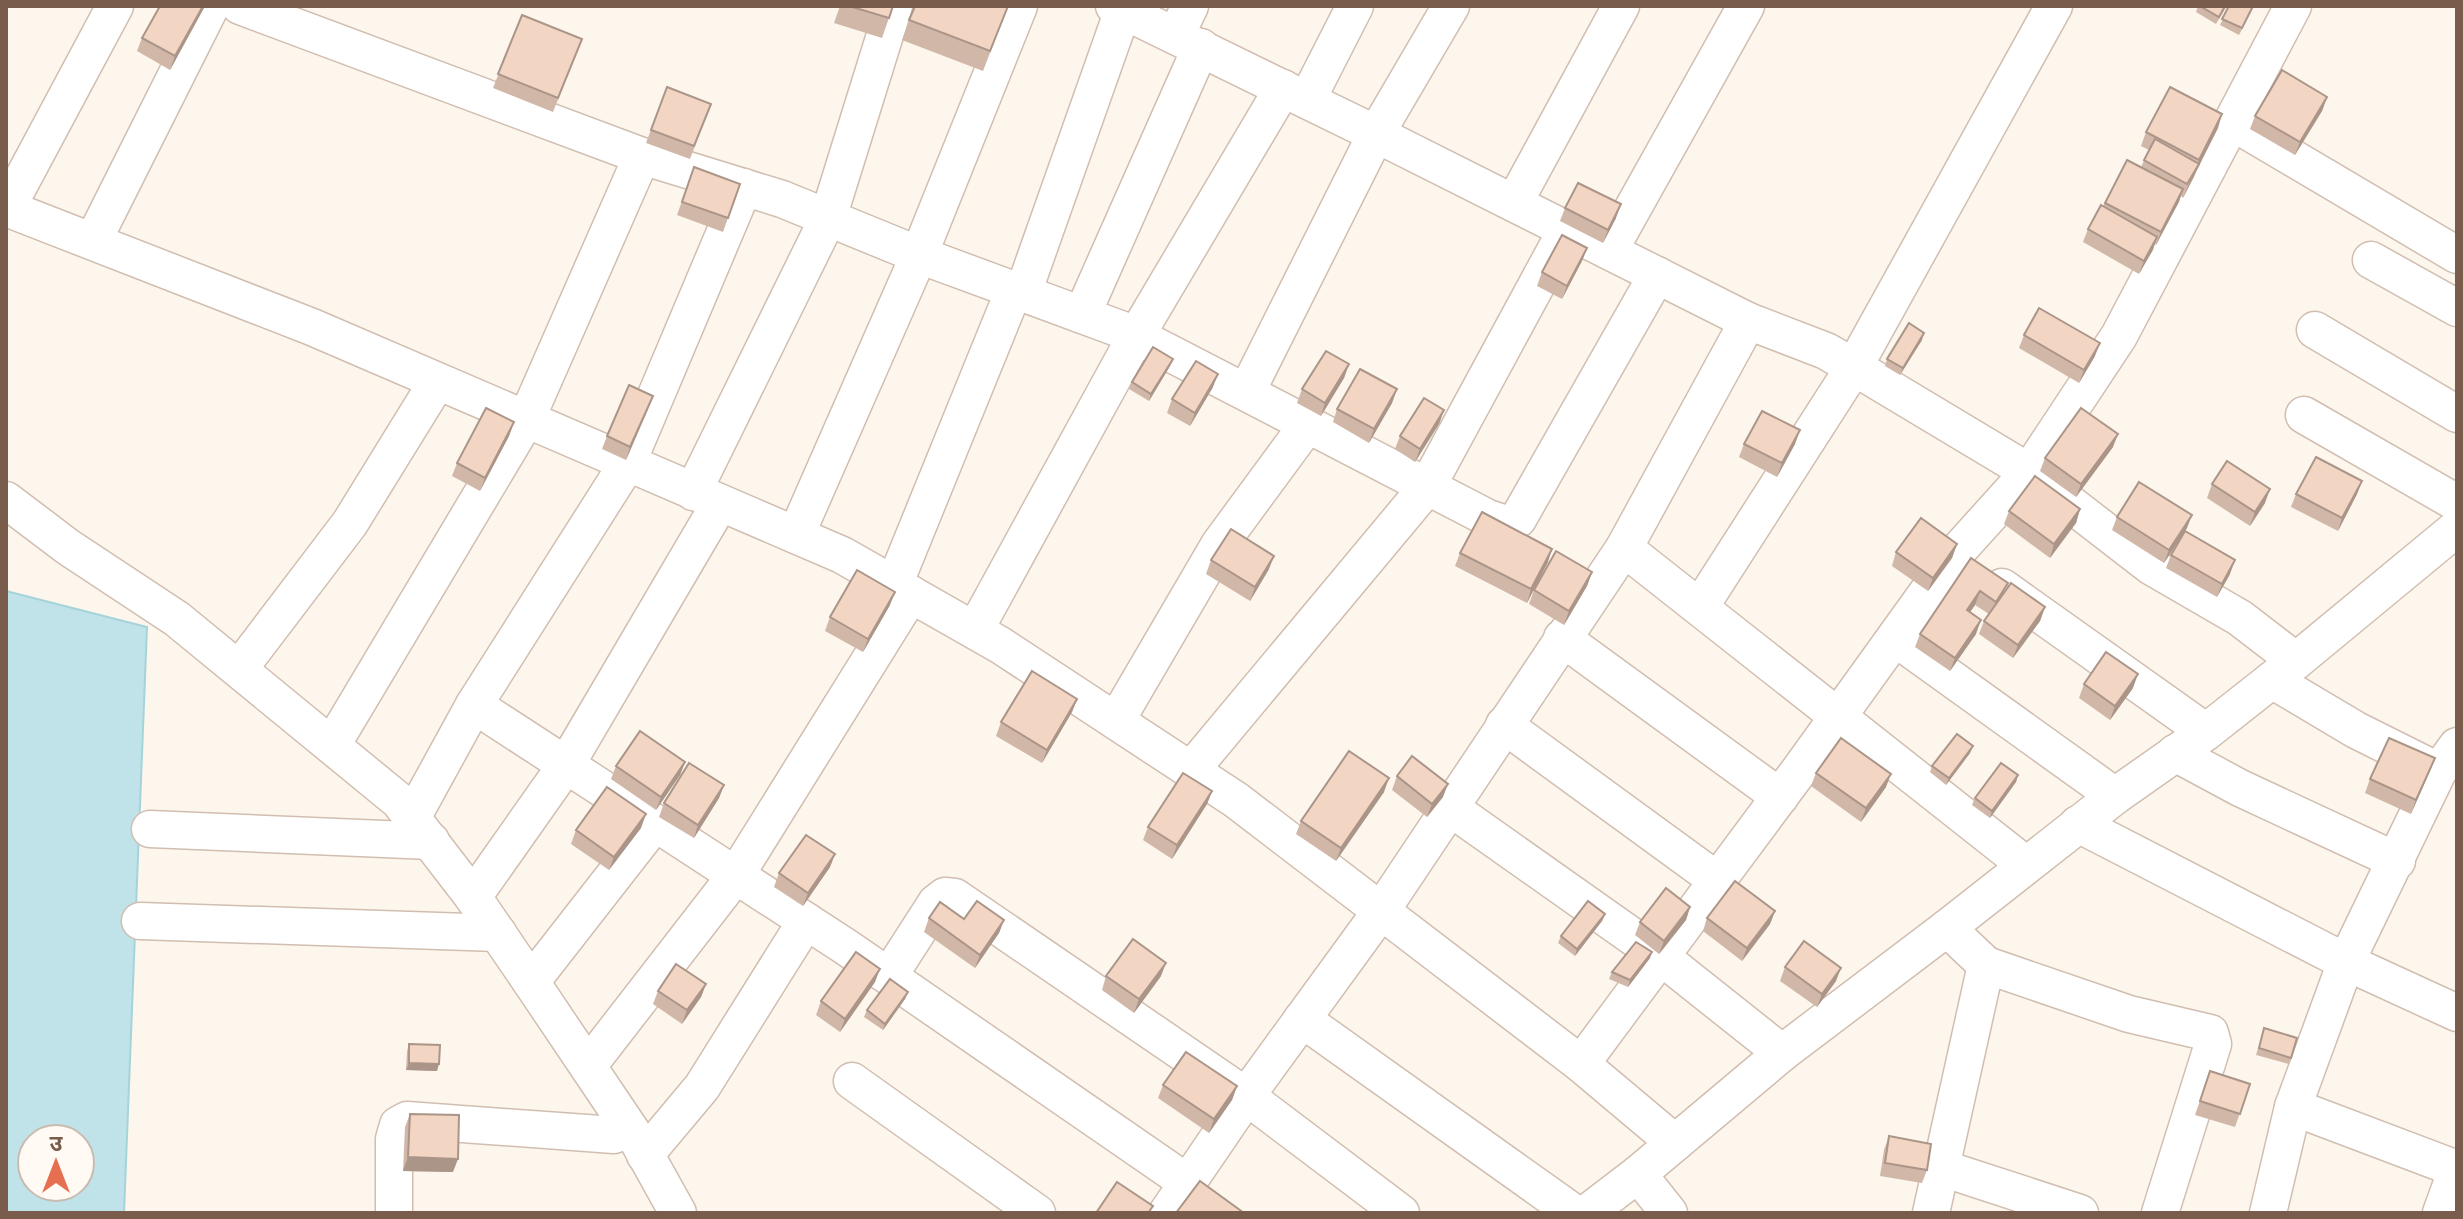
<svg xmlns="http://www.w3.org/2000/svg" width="2463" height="1219" font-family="Overpass,'Noto Sans Devanagari',sans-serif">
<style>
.water{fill:#bfe3e8;stroke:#a5d3da;stroke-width:2;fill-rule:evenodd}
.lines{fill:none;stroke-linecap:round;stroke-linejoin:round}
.street-casing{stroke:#d1beb0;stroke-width:39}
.street{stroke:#fff;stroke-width:36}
.wall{fill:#d1b7a8}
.shaded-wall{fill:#aa9588}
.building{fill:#f3d5c3;stroke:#aa9588;stroke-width:2}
</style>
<rect width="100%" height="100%" fill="#fdf6ec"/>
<!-- water -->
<path class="water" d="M6,591L147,627L124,1213H6ZM32,1139H80V1187H32Z"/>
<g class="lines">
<!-- street casing -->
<g class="street-casing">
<g id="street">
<path d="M240,6L642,156L782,199L919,255L1131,333L1488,518L1506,524L1518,519L1657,275"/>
<path d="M1114,6L1376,134L1748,321L1826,351L1854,367L2029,472L2152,567L2240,618L2296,661"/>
<path d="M1176,35L1190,6"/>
<path d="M1307,100L1355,6"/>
<path d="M2232,122L2457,255"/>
<path d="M1514,203L1621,6"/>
<path d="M6,208L312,327L842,555L1000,645L1236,800L1581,1064L1675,1143"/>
<path d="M7,208L115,6"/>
<path d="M93,241L211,6"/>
<path d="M1609,251L1746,6"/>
<path d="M2371,260L2457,308"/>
<path d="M1023,293L1123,10"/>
<path d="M1082,315L1201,47"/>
<path d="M2315,330L2457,414"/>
<path d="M1247,391L1376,134L1451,6"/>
<path d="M2304,415L2457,503"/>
<path d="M693,492L828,218L894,6"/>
<path d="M6,500L68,547L177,619L399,801L473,897L531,982L638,1141L678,1213"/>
<path d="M796,535L919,255L1019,6"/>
<path d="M1624,548L2026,865"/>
<path d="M894,585L1014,290"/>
<path d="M2002,587L2206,732"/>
<path d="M1700,607L1854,367L2054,6"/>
<path d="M975,630L1136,336L1283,88"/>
<path d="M1562,638L1780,797"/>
<path d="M1895,638L2115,796"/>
<path d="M239,669L350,523L437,382"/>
<path d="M2272,680L2356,730L2428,766"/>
<path d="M474,705L846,947L1188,1183"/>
<path d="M1116,721L1219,545L1308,424"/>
<path d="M1504,725L1718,881"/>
<path d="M332,745L526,420L642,156"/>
<path d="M2175,753L2240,788L2397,861"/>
<path d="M1191,770L1427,487L1562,238"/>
<path d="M1449,807L1660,956L1782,1053"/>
<path d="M413,816L474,705L627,464L744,187"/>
<path d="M2078,824L2346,962L2457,1013"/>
<path d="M150,829L431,841"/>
<path d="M473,897L566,765L720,503"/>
<path d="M140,921L498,933"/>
<path d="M1986,965L2129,1014L2210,1033L2213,1044L2160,1213"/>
<path d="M889,976L936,903L945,896L955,897L1246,1096L1401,1213"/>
<path d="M531,982L655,823"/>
<path d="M1302,1019L1574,1213"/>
<path d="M1581,1064L1801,768L1955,554L2029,472L2119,336L2293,6"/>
<path d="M588,1066L736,875L911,594"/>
<path d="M852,1081L1037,1213"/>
<path d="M2293,1107L2457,1169"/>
<path d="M645,1155L702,1087L806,921"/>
<path d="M1942,1168L2080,1213"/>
<path d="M1638,1174L1669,1213"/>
<path d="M394,1213V1139L398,1125L407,1120L614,1135"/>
<path d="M1167,1213L1255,1084L1381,911L1624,548L1748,321"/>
<path d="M1587,1213L1638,1174L1782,1053L1947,928L2115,796L2206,732L2296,661L2457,528"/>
<path d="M1931,1213L1986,965L1947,928"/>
<path d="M2268,1213L2293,1107L2346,962L2438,772L2457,746"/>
<path d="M2441,1213L2457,1169"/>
</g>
</g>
<!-- street -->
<use href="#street" class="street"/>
</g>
<!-- wall -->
<g class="wall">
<path d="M205,6L170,70L137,51L142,38Z"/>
<path d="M840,6H893L882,38L834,23Z"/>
<path d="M915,6H1008L983,71L902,40Z"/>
<path d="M2198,6H2227L2216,24L2196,12Z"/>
<path d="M2229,6H2254L2239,35L2220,25Z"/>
<path d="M522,15L582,39L553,112L493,88Z"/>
<path d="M667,87L711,104L690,159L646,143Z"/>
<path d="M2327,97L2322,111L2295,155L2250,129L2255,116Z"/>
<path d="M2218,128L2199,164L2194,177L2183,198L2181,196L2156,245L2155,244L2139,274L2083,242L2088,229L2105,203L2141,167L2149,150L2141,146L2146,132Z"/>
<path d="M694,167L740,184L723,232L677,215Z"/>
<path d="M1565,208L1616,218L1603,243L1560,221Z"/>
<path d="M1587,248L1582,261L1562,299L1537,286L1542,272Z"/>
<path d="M2024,335L2095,356L2079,383L2019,348Z"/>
<path d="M1922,340L1900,375L1885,366L1887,359Z"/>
<path d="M1349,364L1344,378L1321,416L1297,403L1302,389Z"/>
<path d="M1170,366L1149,401L1129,389L1132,382Z"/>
<path d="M1213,387L1190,426L1167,413L1172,399Z"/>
<path d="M1397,389L1392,403L1369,443L1333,422L1337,409Z"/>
<path d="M648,409L626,460L602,449L607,436Z"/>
<path d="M1444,410L1439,424L1415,462L1395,449L1400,436Z"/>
<path d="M514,422L509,436L480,491L452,476L457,463Z"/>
<path d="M1744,444H1795L1777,477L1739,457Z"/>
<path d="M2113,447L2076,497L2040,471L2045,458Z"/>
<path d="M2362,481L2357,494L2338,531L2291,507L2296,494Z"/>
<path d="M2212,484L2265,503L2250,526L2207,498Z"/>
<path d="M2080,509L2076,523L2050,558L2004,524L2009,511Z"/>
<path d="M2117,517L2187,528L2164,563L2112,530Z"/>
<path d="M1957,544L1952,558L1928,591L1892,566L1896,552Z"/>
<path d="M1460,553L1548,562L1527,603L1455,566Z"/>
<path d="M2171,555L2230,574L2217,597L2166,568Z"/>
<path d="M1971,558L2005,592L2045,607L2040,621L2013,658L1979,634L1984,621L1989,614L1975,605L1970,612L1976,634L1950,671L1915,647L1920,634Z"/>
<path d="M1211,560L1269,569L1250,601L1206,574Z"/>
<path d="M1592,572L1587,586L1564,625L1529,604L1534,590Z"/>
<path d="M890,605L863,652L825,631L830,617Z"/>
<path d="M2084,684L2133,688L2110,720L2079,698Z"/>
<path d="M1077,699L1072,712L1042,763L996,736L1001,722Z"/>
<path d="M1970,753L1946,785L1930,772L1932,766Z"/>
<path d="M2435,758L2411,814L2365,793L2370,779Z"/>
<path d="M685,762L680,775L656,810L611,779L616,766Z"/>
<path d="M1816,773L1886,787L1861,822L1811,786Z"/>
<path d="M2018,775L2016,782L1990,818L1972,805L1975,798Z"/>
<path d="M1397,776L1443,797L1427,817L1392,790Z"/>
<path d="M724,785L719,798L694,838L659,817L664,803Z"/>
<path d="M1212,791L1207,804L1172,859L1143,840L1148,827Z"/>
<path d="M1384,792L1336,861L1296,834L1301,821Z"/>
<path d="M641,828L609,870L571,844L576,830Z"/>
<path d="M835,854L830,867L803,906L774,887L779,873Z"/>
<path d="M1690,907L1686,920L1659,954L1635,935L1640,922Z"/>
<path d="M1775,911L1770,924L1742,961L1703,931L1707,918Z"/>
<path d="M1605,914L1602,921L1575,956L1558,943L1561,936Z"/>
<path d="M929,918L964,919L1004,920L999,933L975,968L924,932Z"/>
<path d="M1650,958L1628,987L1609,979L1612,972Z"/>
<path d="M1785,967L1836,981L1817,1007L1780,981Z"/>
<path d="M1106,976H1161L1134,1013L1102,990Z"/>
<path d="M875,982L840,1032L816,1015L821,1001Z"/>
<path d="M706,984L701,997L682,1024L653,1004L658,991Z"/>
<path d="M908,992L905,999L883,1030L864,1017L867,1010Z"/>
<path d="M2264,1028L2297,1038L2289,1064L2256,1055Z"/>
<path d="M409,1044L437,1071L406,1070L407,1051Z"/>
<path d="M2210,1071L2250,1084L2235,1127L2195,1115Z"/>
<path d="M1163,1085L1237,1086L1232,1100L1209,1133L1158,1098Z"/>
<path d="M410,1114L453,1172L403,1171L405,1127Z"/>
<path d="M1889,1136L1927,1170L1922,1183L1880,1176L1884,1150Z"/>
</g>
<!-- shaded-wall -->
<g class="shaded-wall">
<path d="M203,6H205L170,70L175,56Z"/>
<path d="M2327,97L2322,111L2295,155L2300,142Z"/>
<path d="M2222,114L2218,128L2183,198L2199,160Z"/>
<path d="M2183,189L2179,202L2156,245L2161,232Z"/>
<path d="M1621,204L1616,218L1603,243L1608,230Z"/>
<path d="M2157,237L2153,250L2139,274L2144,261Z"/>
<path d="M1587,248L1582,261L1562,299L1567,286Z"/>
<path d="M1924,333L1922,340L1900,375L1903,368Z"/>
<path d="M2100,343L2095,356L2079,383L2084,370Z"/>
<path d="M1173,359L1170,366L1149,401L1151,394Z"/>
<path d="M1349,364L1344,378L1321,416L1325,403Z"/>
<path d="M1218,374L1213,387L1190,426L1195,413Z"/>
<path d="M1397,389L1392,403L1369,443L1374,429Z"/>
<path d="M653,396L648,409L626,460L630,447Z"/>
<path d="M1444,410L1439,424L1415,462L1420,449Z"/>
<path d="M514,422L509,436L480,491L485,478Z"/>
<path d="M1800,430L1795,444L1777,477L1782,463Z"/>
<path d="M2118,434L2113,447L2076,497L2081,484Z"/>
<path d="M2362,481L2357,494L2338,531L2342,518Z"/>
<path d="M2270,489L2265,503L2250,526L2255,512Z"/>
<path d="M2080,509L2076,523L2050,558L2054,544Z"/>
<path d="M2192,515L2187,528L2164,563L2169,550Z"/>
<path d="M1957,544L1952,558L1928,591L1933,578Z"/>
<path d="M1552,549L1548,562L1527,603L1531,589Z"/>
<path d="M1274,556L1269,569L1250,601L1255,587Z"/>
<path d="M2235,560L2230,574L2217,597L2222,584Z"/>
<path d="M1592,572L1587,586L1564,625L1569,611Z"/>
<path d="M1980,591L1975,605L1962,624L1967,610Z"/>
<path d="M895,592L890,605L863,652L868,639Z"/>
<path d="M2045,607L2040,621L2013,658L2018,645Z"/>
<path d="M1981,620L1976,634L1950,671L1955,658Z"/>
<path d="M2138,674L2133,688L2110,720L2115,706Z"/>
<path d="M1077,699L1072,712L1042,763L1047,750Z"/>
<path d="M1973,746L1970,753L1946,785L1949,778Z"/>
<path d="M2435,758L2430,771L2411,814L2416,800Z"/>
<path d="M685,762L680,775L656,810L661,797Z"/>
<path d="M1891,774L1886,787L1861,822L1866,808Z"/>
<path d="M2018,775L2016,782L1990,818L1992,811Z"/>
<path d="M1389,778L1384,792L1336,861L1341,848Z"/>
<path d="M1448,784L1443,797L1427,817L1432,804Z"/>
<path d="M724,785L719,798L694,838L698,825Z"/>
<path d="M1212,791L1207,804L1172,859L1177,845Z"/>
<path d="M646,814L641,828L609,870L614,857Z"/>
<path d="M835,854L830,867L803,906L808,893Z"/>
<path d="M1690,907L1686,920L1659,954L1664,941Z"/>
<path d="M1775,911L1770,924L1742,961L1747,948Z"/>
<path d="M1605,914L1602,921L1575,956L1577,949Z"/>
<path d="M1004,920L999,933L975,968L980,955Z"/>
<path d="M1652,952L1650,958L1628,987L1630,980Z"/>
<path d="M1166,963L1161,976L1134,1013L1139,999Z"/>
<path d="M1841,968L1836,981L1817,1007L1822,994Z"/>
<path d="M880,969L875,982L840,1032L845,1019Z"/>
<path d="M706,984L701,997L682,1024L687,1010Z"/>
<path d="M908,992L905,999L883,1030L885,1024Z"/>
<path d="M409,1063L439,1064L437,1071L406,1070Z"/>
<path d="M1237,1086L1232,1100L1209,1133L1214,1119Z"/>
<path d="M408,1157L458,1159L453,1172L403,1171Z"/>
</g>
<!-- building -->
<g class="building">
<path d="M160,6H203L175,56L142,38Z"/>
<path d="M849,6H893L889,18Z"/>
<path d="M915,6H1008L990,51L909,20Z"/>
<path d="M2200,6H2225L2219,17Z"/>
<path d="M2229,6H2253L2242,28L2222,19Z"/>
<path d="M522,15L582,39L558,98L498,74Z"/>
<path d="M2282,70L2327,97L2300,142L2255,116Z"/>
<path d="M667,87L711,104L694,146L651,130Z"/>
<path d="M2170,87L2222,114L2199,160L2146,132Z"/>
<path d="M2155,139L2199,164L2187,184L2144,160Z"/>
<path d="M2127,160L2183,189L2161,232L2105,203Z"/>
<path d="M694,167L740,184L728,218L682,202Z"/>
<path d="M1578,183L1621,204L1608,230L1565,208Z"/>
<path d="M2101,205L2157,237L2144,261L2088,229Z"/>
<path d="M1562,235L1587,248L1567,286L1542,272Z"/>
<path d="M2039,308L2100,343L2084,370L2024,335Z"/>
<path d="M1909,323L1924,333L1903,368L1887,359Z"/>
<path d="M1153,347L1173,359L1151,394L1132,382Z"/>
<path d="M1326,351L1349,364L1325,403L1302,389Z"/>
<path d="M1196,361L1218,374L1195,413L1172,399Z"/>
<path d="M1360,369L1397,389L1374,429L1337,409Z"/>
<path d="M629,385L653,396L630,447L607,436Z"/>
<path d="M1424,398L1444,410L1420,449L1400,436Z"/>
<path d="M486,408L514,422L485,478L457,463Z"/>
<path d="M2081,408L2118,434L2081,484L2045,458Z"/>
<path d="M1762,411L1800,430L1782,463L1744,444Z"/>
<path d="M2316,457L2362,481L2342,518L2296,494Z"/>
<path d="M2227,461L2270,489L2255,512L2212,484Z"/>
<path d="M2035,476L2080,509L2054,544L2009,511Z"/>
<path d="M2139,482L2192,515L2169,550L2117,517Z"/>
<path d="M1482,512L1552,549L1531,589L1460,553Z"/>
<path d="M1921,518L1957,544L1933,578L1896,552Z"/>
<path d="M1231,529L1274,556L1255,587L1211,560Z"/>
<path d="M2185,531L2235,560L2222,584L2171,555Z"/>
<path d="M1556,551L1592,572L1569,611L1534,590Z"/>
<path d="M1971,558L2008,583L1996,602L1980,591L1967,610L1981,620L1955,658L1920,634Z"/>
<path d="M857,570L895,592L868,639L830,617Z"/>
<path d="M2011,583L2045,607L2018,645L1984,621Z"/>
<path d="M2106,652L2138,674L2115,706L2084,684Z"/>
<path d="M1032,671L1077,699L1047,750L1001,722Z"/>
<path d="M640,731L685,762L661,797L616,766Z"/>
<path d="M1957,734L1973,746L1949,778L1932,766Z"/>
<path d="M1841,738L1891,774L1866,808L1816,773Z"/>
<path d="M2389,738L2435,758L2416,800L2370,779Z"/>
<path d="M1349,751L1389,778L1341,848L1301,821Z"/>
<path d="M1412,756L1448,784L1432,804L1397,776Z"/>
<path d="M689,763L724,785L698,825L664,803Z"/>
<path d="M2001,763L2018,775L1992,811L1975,798Z"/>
<path d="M1183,773L1212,791L1177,845L1148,827Z"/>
<path d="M607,787L646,814L614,857L576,830Z"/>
<path d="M806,835L835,854L808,893L779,873Z"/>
<path d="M1735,881L1775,911L1747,948L1707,918Z"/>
<path d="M1666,888L1690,907L1664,941L1640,922Z"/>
<path d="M977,901L1004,920L980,955L929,918L940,902L964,919Z"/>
<path d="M1588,901L1605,914L1577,949L1561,936Z"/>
<path d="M1133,939L1166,963L1139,999L1106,976Z"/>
<path d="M1804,941L1841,968L1822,994L1785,967Z"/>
<path d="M1636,942L1652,952L1630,980L1612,972Z"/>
<path d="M856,952L880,969L845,1019L821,1001Z"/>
<path d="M676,964L706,984L687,1010L658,991Z"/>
<path d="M890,979L908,992L885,1024L867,1010Z"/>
<path d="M2264,1028L2297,1038L2291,1058L2259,1048Z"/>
<path d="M409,1044L440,1045L439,1064L409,1063Z"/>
<path d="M1186,1052L1237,1086L1214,1119L1163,1085Z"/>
<path d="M2210,1071L2250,1084L2240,1114L2200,1101Z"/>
<path d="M410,1114L459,1115L458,1159L408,1157Z"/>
<path d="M1889,1136L1931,1144L1927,1170L1885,1163Z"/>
<path d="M1200,1181L1244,1213H1176Z"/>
<path d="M1117,1182L1153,1206L1148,1213H1096Z"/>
</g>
<!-- border -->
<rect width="2463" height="1219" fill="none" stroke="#7a5c4d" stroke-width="16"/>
<!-- north arrow -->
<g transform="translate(56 1163)"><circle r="38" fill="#fffaf3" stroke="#cabbb1" stroke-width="2"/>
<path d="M0-6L14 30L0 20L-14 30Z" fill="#e76f51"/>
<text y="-12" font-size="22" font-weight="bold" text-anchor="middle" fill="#7a5c4d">उ</text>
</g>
</svg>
